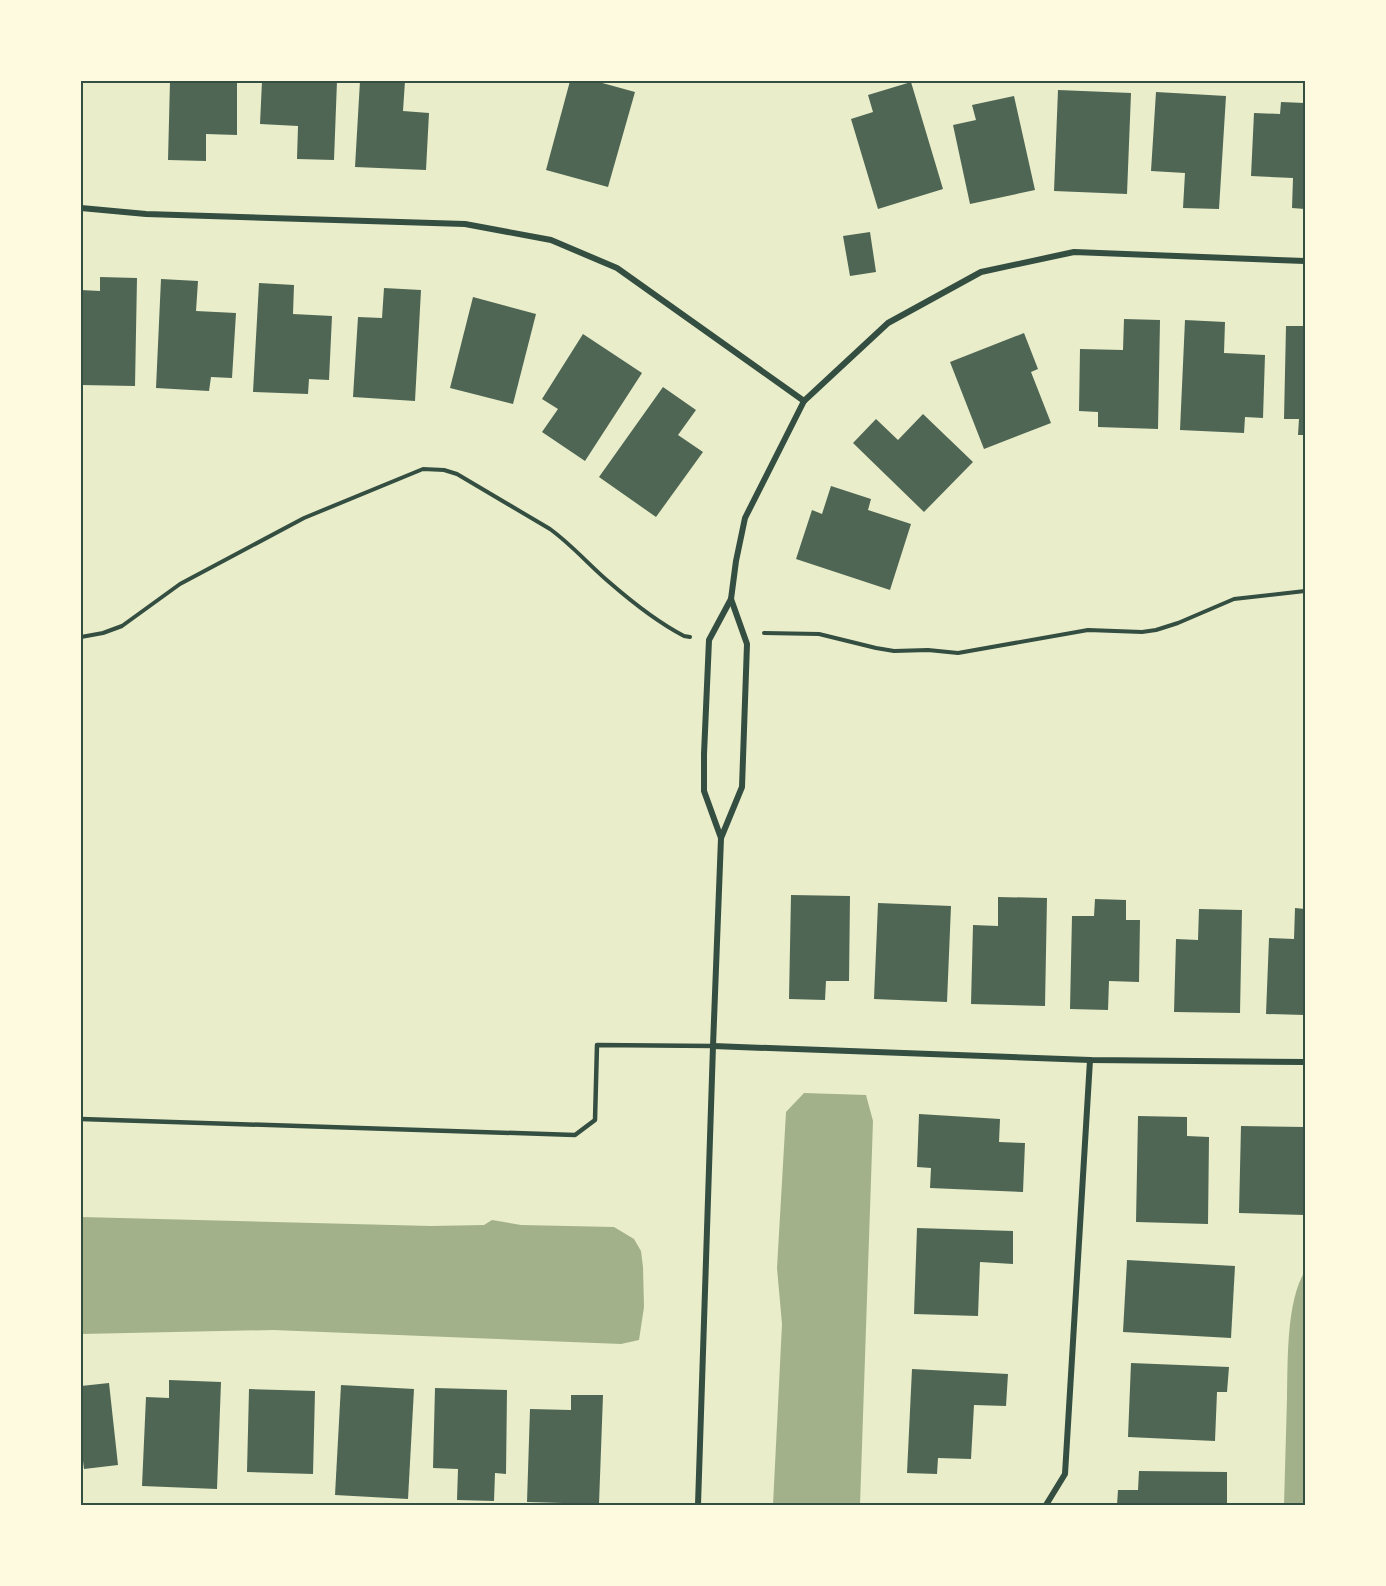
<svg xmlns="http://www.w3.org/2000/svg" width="1386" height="1586" font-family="'Noto Serif',serif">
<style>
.water{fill:#a3b18a}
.building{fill:#4f6655}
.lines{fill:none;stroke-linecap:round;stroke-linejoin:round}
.path{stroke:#344e41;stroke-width:4}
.service{stroke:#344e41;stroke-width:4.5}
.minor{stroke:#344e41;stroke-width:6}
.neatline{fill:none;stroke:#344e41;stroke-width:2}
</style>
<rect width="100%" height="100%" fill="#e9edc9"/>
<!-- water -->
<g class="water">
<path d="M804,1093L866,1095L873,1121L860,1505H773L782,1324L777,1268L786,1112Z"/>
<path d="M81,1217L431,1226L484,1225L492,1220L521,1225L614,1227L634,1239L641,1251L643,1267L644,1307L639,1340L621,1344L273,1330L81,1334Z"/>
<path d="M1305,1271V1505H1284C1285,1469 1286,1434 1287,1398C1288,1361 1286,1302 1305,1271Z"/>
</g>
<!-- building -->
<g class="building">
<path d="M170,81H237V135L206,134V161L168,160Z"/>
<path d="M262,81H337L334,160L297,159L298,126L260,124Z"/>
<path d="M360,81H405L403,111L429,113L426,170L355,167Z"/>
<path d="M570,81H595L635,92L608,187L546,170Z"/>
<path d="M911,82L943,189L878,209L851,119L873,112L868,95Z"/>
<path d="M1058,90L1131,93L1127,194L1054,191Z"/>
<path d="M1156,92L1226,96L1219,209L1183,208L1185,173L1151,171Z"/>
<path d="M1014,96L1035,190L970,204L953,125L976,120L972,105Z"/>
<path d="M1281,102L1305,103V209L1292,208L1293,178L1251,176L1254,113L1280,114Z"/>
<path d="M870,232L876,272L850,276L843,236Z"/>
<path d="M100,277L137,278L135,386L81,385V290L100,291Z"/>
<path d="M161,279L198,281L196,311L236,313L232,378L211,377L209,391L156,388Z"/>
<path d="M259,283L294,285L293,314L332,316L329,380L309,379L308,394L253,392Z"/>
<path d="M384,288L421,290L415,401L353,397L358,317L382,318Z"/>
<path d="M473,297L536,314L513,404L450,388Z"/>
<path d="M1124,319L1160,320L1158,429L1098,427V412L1079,411L1080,349L1123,350Z"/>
<path d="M1185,320L1225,322L1224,353L1265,355L1263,418L1245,417L1244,433L1180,430Z"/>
<path d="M1286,326H1305V435H1298L1299,419H1284Z"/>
<path d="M1024,333L1038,369L1031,372L1051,423L984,449L950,362Z"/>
<path d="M583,334L642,373L585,461L542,432L558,409L542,399Z"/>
<path d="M663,387L696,410L678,435L703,452L656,517L599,477Z"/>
<path d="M923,414L973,462L924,512L853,443L876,419L898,440Z"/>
<path d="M831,486L871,499L868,510L911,524L890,590L796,559L812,510L822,514Z"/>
<path d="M791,895L850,896L849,981H826L825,1000L789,999Z"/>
<path d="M998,897L1047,898L1045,1006L971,1004L973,925L998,926Z"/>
<path d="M1095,899L1126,900V920H1140L1139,982L1109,981L1108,1010L1070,1009L1072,916H1094Z"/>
<path d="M878,903L951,906L947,1002L874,999Z"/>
<path d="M1295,908L1305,909V1015L1266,1014L1269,938L1294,939Z"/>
<path d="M1199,909L1242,910L1240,1013L1174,1012L1176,939L1198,940Z"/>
<path d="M919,1114L1000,1119L999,1142L1025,1143L1023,1192L930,1188L931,1168L917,1167Z"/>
<path d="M1138,1116L1187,1117V1136L1209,1137L1208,1224L1136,1222Z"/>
<path d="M1241,1126L1305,1127V1215L1239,1213Z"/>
<path d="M917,1228L1013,1231V1264L980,1262L978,1316L914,1314Z"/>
<path d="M1127,1260L1235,1266L1231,1338L1123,1332Z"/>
<path d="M1131,1363L1229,1367L1227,1392H1217L1215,1441L1128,1437Z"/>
<path d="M912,1369L1008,1374L1006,1406L974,1405L971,1459L938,1458L937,1474L907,1473Z"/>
<path d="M169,1380L221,1382L217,1489L142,1486L146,1397L169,1398Z"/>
<path d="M109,1383L118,1465L84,1469L81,1445V1386Z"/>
<path d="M341,1385L414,1389L408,1499L335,1495Z"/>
<path d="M435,1388L507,1390L506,1474L495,1473L494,1501L457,1500L458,1469L433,1468Z"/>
<path d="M249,1389L315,1391L313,1474L247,1472Z"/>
<path d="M571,1395H603L599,1504L527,1502L530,1409L571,1410Z"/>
<path d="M1139,1471L1227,1472V1505H1117L1118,1490H1138Z"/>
</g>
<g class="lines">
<!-- path -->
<g class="path">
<path d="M764,633L819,634L876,648L894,651L928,650L958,653L1088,630L1142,632L1156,630L1178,623L1234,599L1305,591"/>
<path d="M81,637L103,633L122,626L180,584L304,518L423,469L444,470L457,474L550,529C572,545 589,565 609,582C632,602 657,622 684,636L690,637"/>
</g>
<!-- service -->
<path class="service" d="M81,1119L575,1135L595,1120L597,1045L713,1046"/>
<!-- minor -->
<g class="minor">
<path d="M81,208L146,214L465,224L551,240L617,268L804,401"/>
<path d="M721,838L704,791V754L709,640L731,599L736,561L745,518L804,401L888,323L981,272L1074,252L1305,261"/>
<path d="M713,1046L1090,1060L1305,1062"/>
<path d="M698,1505L713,1046L721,838L742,787L747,644L731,599"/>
<path d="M1046,1505L1065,1474L1090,1060"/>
</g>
</g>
<!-- border -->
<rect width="1386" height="1586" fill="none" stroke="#fefae0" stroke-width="165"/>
<rect x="82" y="82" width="1222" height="1422" class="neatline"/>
</svg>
